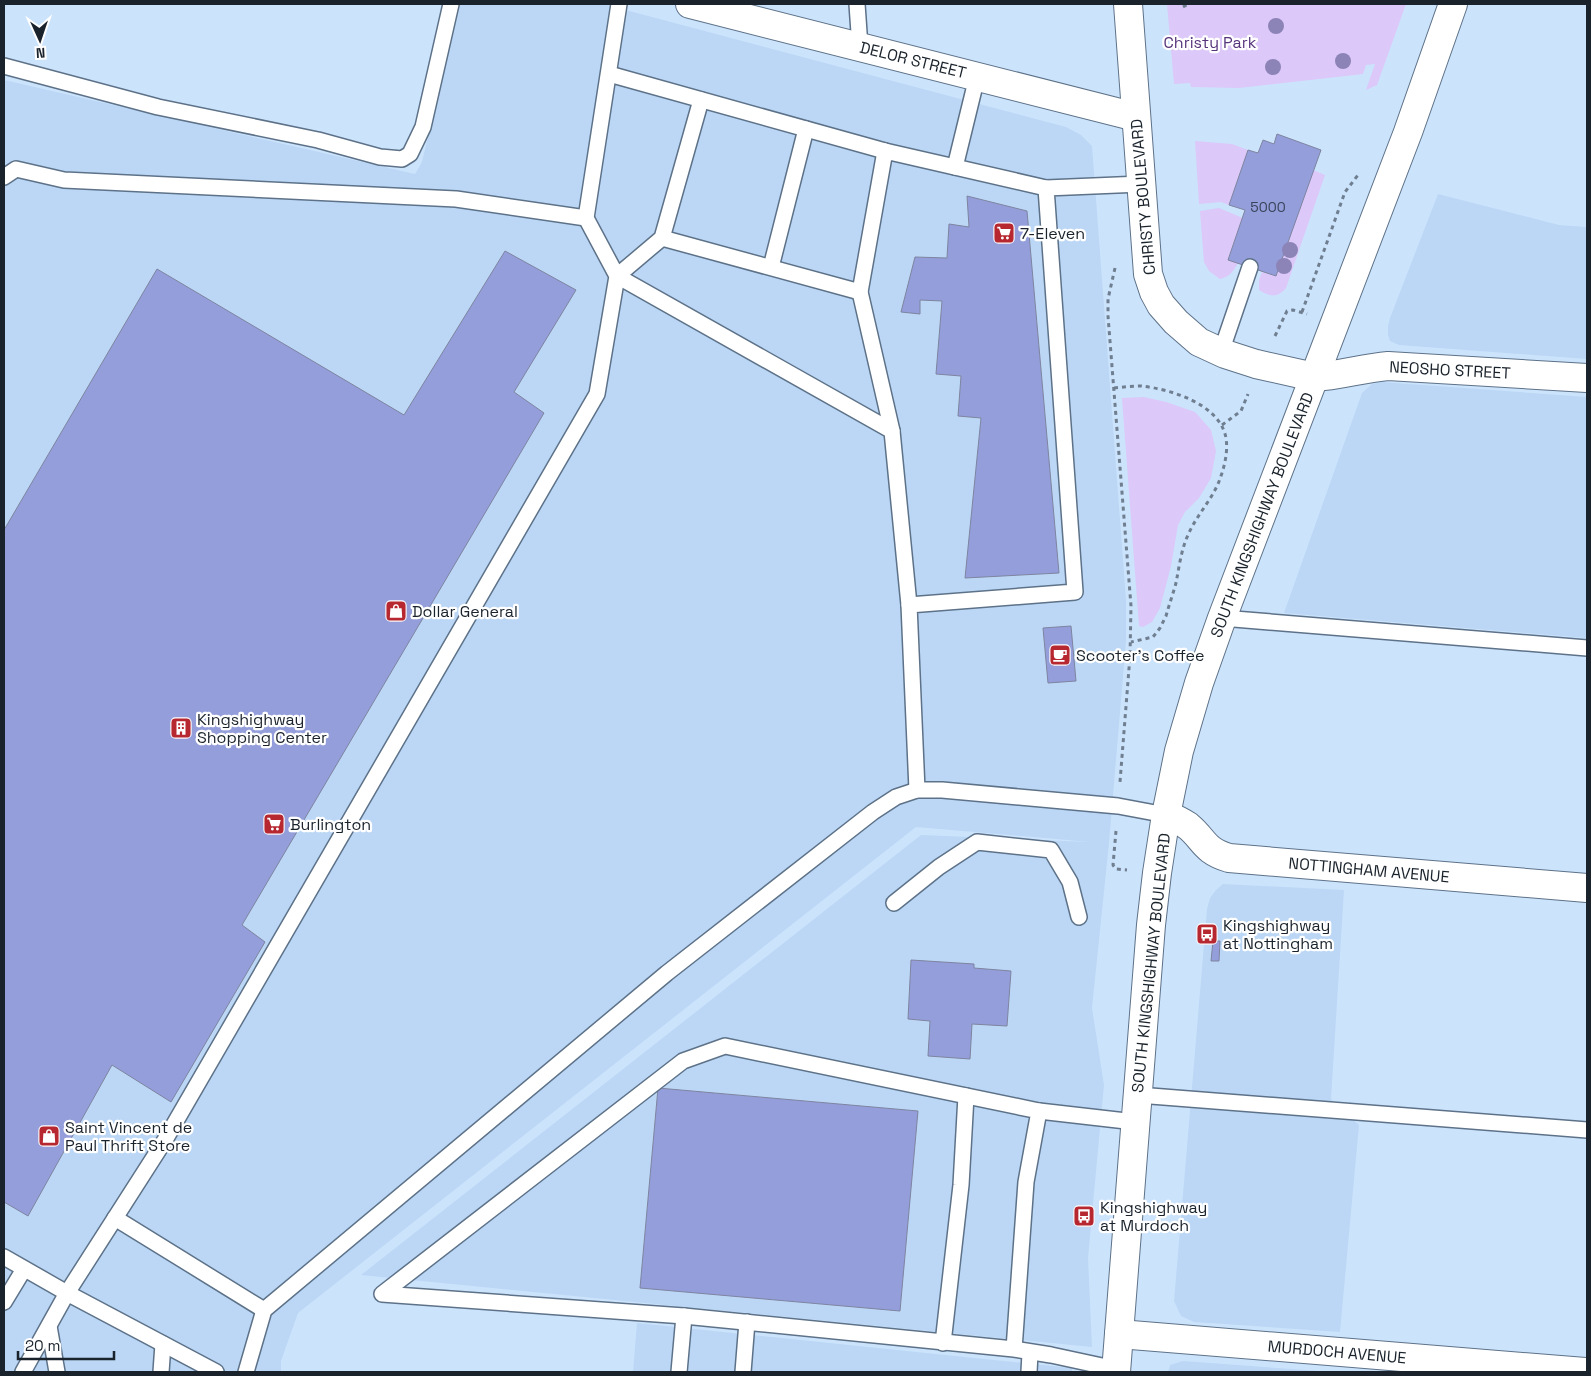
<svg xmlns="http://www.w3.org/2000/svg" width="1591" height="1376" font-family="'Space Grotesk',sans-serif">
<style>
.built{fill:#bbd7f5}
.green{fill:#dcc8f9}
.building{fill:#949eda;stroke:#7e84a0}
.lines{fill:none;stroke-linecap:round;stroke-linejoin:round}
.service-casing{stroke:#5d7288;stroke-width:18}
.minor-casing{stroke:#5d7288;stroke-width:30}
.tertiary-casing{stroke:#5d7288;stroke-width:30}
.primary-casing{stroke:#5d7288;stroke-width:30}
.path{stroke:#6f7f90;stroke-width:3;stroke-dasharray:4 4;stroke-linecap:butt}
.service{stroke:#fff;stroke-width:15}
.minor{stroke:#fff;stroke-width:28}
.tertiary{stroke:#fff;stroke-width:28}
.primary{stroke:#fff;stroke-width:28}
.tree{fill:#8c83b6}
.labels{text-anchor:middle;dominant-baseline:central;stroke-width:4.5;stroke-linejoin:round;paint-order:stroke}
.number-label{font-size:14px;fill:#384258}
.park-label{font-size:16px;fill:#57357d;stroke:#fff}
.street-label{font-size:16px;fill:#1a232c;stroke:#fff}
.poi-label{font-size:16px;fill:#1a232c;stroke:#fff;text-anchor:start}
</style>
<rect width="100%" height="100%" fill="#cce3fc"/>
<!-- built -->
<g class="built">
<path d="M460,4H603L1066,127L1081,135L1092,146L1126,600V641L1109,843L1092,1008L1104,1085L1088,1258L1092,1347L361,1275L921,835L1090,842L916,827L298,1313L281,1361V1372H4V80L415,174L422,162Z"/>
<path d="M1438,194L1559,225L1587,227V359L1399,345L1390,341L1388,335V326L1390,318Z"/>
<path d="M1382,382L1587,397V638L1284,613L1362,393L1372,384Z"/>
<path d="M1223,884L1344,890L1331,1099L1359,1125L1340,1332L1194,1322L1181,1316L1174,1301L1207,909L1210,898L1216,890Z"/>
<path d="M637,1323L1072,1368V1372H633Z"/>
<path d="M1183,1361L1333,1372H1168L1170,1365Z"/>
</g>
<!-- green -->
<g class="green">
<path d="M1167,4H1406L1377,85L1366,90L1375,64L1366,65L1363,74L1239,88L1191,87L1190,83L1174,84Z"/>
<path d="M1195,141L1232,144L1248,150L1229,205L1221,202L1199,204Z"/>
<path d="M1313,170L1325,175L1286,288C1278,298 1270,297 1259,290V280L1262,272L1276,276Z"/>
<path d="M1219,208L1243,218L1228,259L1238,263C1233,272 1229,277 1220,279L1209,271L1204,262L1200,211Z"/>
<path d="M1144,397L1166,402L1195,412L1211,430L1216,451L1211,478L1199,498L1185,512L1178,525L1171,566L1160,608L1152,622L1143,627L1139,626L1122,398Z"/>
</g>
<!-- building -->
<g class="building">
<path d="M1277,134L1321,150L1276,276L1228,260L1245,210L1229,205L1248,150L1258,153L1263,140L1274,144Z"/>
<path d="M967,196L1027,211L1059,573L965,578L981,418L958,416L961,376L936,374L942,301L920,300V314L901,312L915,257L947,258L949,224L969,227Z"/>
<path d="M505,251L576,290L514,392L544,413L242,925L265,942L171,1102L112,1065L28,1216L4,1202V530L157,269L404,415Z"/>
<path d="M1071,626L1076,681L1048,683L1043,628Z"/>
<path d="M1213,941H1220L1219,961H1211Z"/>
<path d="M911,960L974,964V968L1011,971L1007,1026L972,1024L970,1059L928,1056L930,1021L908,1019Z"/>
<path d="M658,1088L918,1111L900,1311L640,1288Z"/>
</g>
<g class="lines">
<!-- service casing -->
<g class="service-casing">
<g id="service">
<path d="M857,4L860,47"/>
<path d="M4,66L158,107L318,140L380,157L402,159L410,154L423,127L451,4"/>
<path d="M609,74L885,151"/>
<path d="M701,100L662,238L617,276L892,431L909,605"/>
<path d="M955,167L977,77"/>
<path d="M4,177L16,169L64,180L456,199L586,218L619,4"/>
<path d="M662,238L860,292"/>
<path d="M771,267L806,129"/>
<path d="M1221,352L1250,267"/>
<path d="M892,431L860,292L885,151L1046,188"/>
<path d="M1222,618L1587,648"/>
<path d="M917,790L909,605L1075,592L1046,188L1141,184"/>
<path d="M894,903L939,867L977,842L1051,850L1070,882L1079,917"/>
<path d="M1138,1095L1587,1130"/>
<path d="M1039,1111L1135,1122"/>
<path d="M115,1218L264,1310"/>
<path d="M4,1257L67,1293L216,1372"/>
<path d="M4,1302L24,1269"/>
<path d="M49,1326L57,1372"/>
<path d="M943,1343L961,1185L966,1096"/>
<path d="M1014,1349L1026,1182L1039,1111L725,1046L683,1061L382,1294L684,1316L1014,1349L1051,1355L1116,1369"/>
<path d="M23,1372L67,1293L165,1140L597,394L617,276L586,218"/>
<path d="M161,1372L163,1344"/>
<path d="M246,1372L264,1310L667,973L873,812L896,797L917,790H942L1118,806L1166,815"/>
<path d="M679,1372L684,1316"/>
<path d="M743,1372L747,1322"/>
<path d="M1029,1372L1030,1353"/>
</g>
</g>
<!-- minor casing -->
<g class="minor-casing">
<g id="minor">
<path d="M690,4L1136,117"/>
<path d="M1314,377C1339,376 1363,368 1388,366L1587,378"/>
<path d="M1119,1334L1585,1372"/>
</g>
</g>
<!-- tertiary casing -->
<g class="tertiary-casing">
<g id="tertiary">
<path d="M1128,4L1148,274L1154,292L1161,305L1176,322L1199,342L1225,354L1256,364L1314,377"/>
<path d="M1166,815C1174,818 1181,821 1188,826C1205,840 1203,850 1229,858L1587,888"/>
</g>
</g>
<!-- primary casing -->
<g class="primary-casing">
<path id="primary" d="M1116,1372L1151,925L1157,873L1166,815L1179,751L1199,683L1222,618L1408,132L1453,4"/>
</g>
<!-- path -->
<g class="path">
<path d="M1183,7L1188,4"/>
<path d="M1115,268L1108,299V316L1131,606L1130,656L1120,782"/>
<path d="M1302,312L1345,192L1358,175"/>
<path d="M1275,336L1287,311L1293,310L1307,314"/>
<path d="M1114,388C1123,387 1132,386 1141,386C1170,389 1220,404 1226,438C1228,451 1225,464 1221,476C1214,498 1197,514 1188,535C1181,550 1179,568 1176,583C1173,594 1169,605 1166,616L1160,628L1153,637L1131,642"/>
<path d="M1222,425L1241,411L1248,394"/>
<path d="M1116,831L1113,865L1116,869L1127,870"/>
</g>
<!-- service -->
<use href="#service" class="service"/>
<!-- minor -->
<use href="#minor" class="minor"/>
<!-- tertiary -->
<use href="#tertiary" class="tertiary"/>
<!-- primary -->
<use href="#primary" class="primary"/>
</g>
<!-- trees -->
<g class="tree">
<circle cx="1276" cy="26" r="8"/>
<circle cx="1343" cy="61" r="8"/>
<circle cx="1273" cy="67" r="8"/>
<circle cx="1290" cy="250" r="8"/>
<circle cx="1284" cy="266" r="8"/>
</g>
<!-- icons -->
<defs>
<g id="supermarket-square" transform="scale(1.125)"><rect x="-9" y="-9" width="18" height="18" rx="4" fill="#b72730" stroke="#fff"/><path d="M-6-5.5h2.5l.6 2H6L4.5 2H-2.5L-4.4-4H-6ZM-1.5 3.2a1.3 1.3 0 1 0 .1 0ZM3 3.2a1.3 1.3 0 1 0 .1 0Z" fill="#fff"/></g>
<g id="shop-square" transform="scale(1.125)"><rect x="-9" y="-9" width="18" height="18" rx="4" fill="#b72730" stroke="#fff"/><path d="M-5-2.5h2.3a2.7 3.5 0 0 1 5.4 0H5L5.5 6h-11ZM-1.5-2.5h3a1.5 2.3 0 0 0-3 0Z" fill="#fff"/></g>
<g id="cafe-square" transform="scale(1.125)"><rect x="-9" y="-9" width="18" height="18" rx="4" fill="#b72730" stroke="#fff"/><path d="M-5.5-4.5H6V0H3Q3 3.5 0 3.5H-2.5Q-5.5 3.5-5.5 0ZM3-3.2v2h1.7v-2ZM-6 4.5H4V6H-6Z" fill="#fff"/></g>
<g id="building-square" transform="scale(1.125)"><rect x="-9" y="-9" width="18" height="18" rx="4" fill="#b72730" stroke="#fff"/><path d="M-4-6H4V6H1V3H-1V6H-4ZM-2.5-4.3h1.7v1.8h-1.7ZM.8-4.3h1.7v1.8H.8ZM-2.5-1h1.7V.8h-1.7ZM.8-1h1.7V.8H.8Z" fill="#fff"/></g>
<g id="bus-square" transform="scale(1.125)"><rect x="-9" y="-9" width="18" height="18" rx="4" fill="#b72730" stroke="#fff"/><path d="M-5-6H5V4H4V6H2V4H-2V6H-4V4H-5ZM-3.5-4V0h7V-4ZM-3.5 1.2v1.5H-2V1.2ZM2 1.2v1.5H3.5V1.2Z" fill="#fff"/></g>
</defs>
<g fill-rule="evenodd">
<use href="#supermarket-square" x="1004" y="233"/>
<use href="#shop-square" x="396" y="611"/>
<use href="#cafe-square" x="1060" y="655"/>
<use href="#building-square" x="181" y="728"/>
<use href="#supermarket-square" x="274" y="824"/>
<use href="#bus-square" x="1207" y="934"/>
<use href="#shop-square" x="49" y="1136"/>
<use href="#bus-square" x="1084" y="1216"/>
</g>
<g class="labels">
<!-- number labels -->
<g class="number-label">
<text x="1268" y="207">5000</text>
</g>
<!-- park labels -->
<g class="park-label">
<text x="1210" y="42">Christy Park</text>
</g>
<!-- street labels -->
<g class="street-label">
<text transform="translate(913 60) rotate(14)">DELOR STREET</text>
<text transform="translate(1143 197) rotate(-95)">CHRISTY BOULEVARD</text>
<text transform="translate(1450 370) rotate(3)">NEOSHO STREET</text>
<text transform="translate(1262 515) rotate(-69)">SOUTH KINGSHIGHWAY BOULEVARD</text>
<text transform="translate(1369 870) rotate(5)">NOTTINGHAM AVENUE</text>
<text transform="translate(1151 963) rotate(-84)">SOUTH KINGSHIGHWAY BOULEVARD</text>
<text transform="translate(1337 1352) rotate(5)">MURDOCH AVENUE</text>
</g>
<!-- poi labels -->
<g class="poi-label">
<text x="1020" y="233">7-Eleven</text>
<text x="412" y="611">Dollar General</text>
<text x="1076" y="655">Scooter's Coffee</text>
<text x="197" y="719">Kingshighway<tspan x="197" dy="18">Shopping Center</tspan></text>
<text x="290" y="824">Burlington</text>
<text x="1223" y="925">Kingshighway<tspan x="1223" dy="18">at Nottingham</tspan></text>
<text x="65" y="1127">Saint Vincent de<tspan x="65" dy="18">Paul Thrift Store</tspan></text>
<text x="1100" y="1207">Kingshighway<tspan x="1100" dy="18">at Murdoch</tspan></text>
</g>
</g>
<!-- border -->
<rect width="1591" height="1376" fill="none" stroke="#1a232c" stroke-width="10"/>
<!-- north arrow -->
<g transform="translate(40 40) rotate(177)" stroke="#ffffff" stroke-width="4" paint-order="stroke">
<path d="M0-4L9 19L0 12L-9 19Z" fill="#1a232c"/>
<text y="-8" font-size="14" font-weight="bold" text-anchor="middle" fill="#1a232c">N</text>
</g>
<!-- scale -->
<path d="M18 1351v8h96v-8" fill="none" stroke="#1a232c" stroke-width="2.5"/>
<text x="25" y="1351" font-size="15" fill="#1a232c" stroke="#ffffff" stroke-width="4" paint-order="stroke">20 m</text>
</svg>
